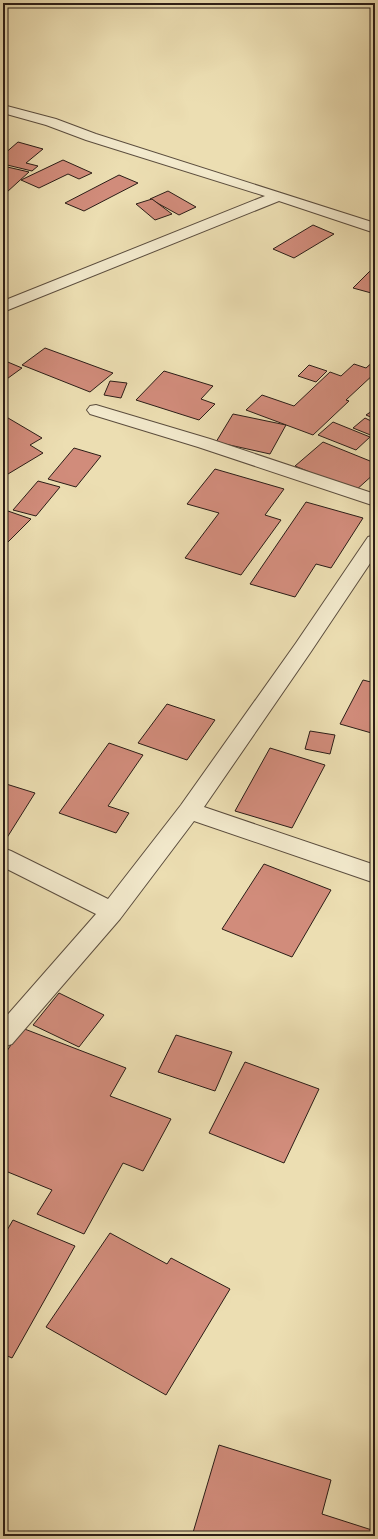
<svg xmlns="http://www.w3.org/2000/svg" width="378" height="1539" font-family="'Libre Bodoni',serif">
<style>
.building{fill:#d18c7b;stroke:#2b1d17}
.lines{fill:none;stroke-linecap:round;stroke-linejoin:round}
.minor-casing{stroke:#5b4d3e;stroke-width:2}
.minor{fill:#f3eacd;fill-rule:evenodd}
</style>
<rect width="100%" height="100%" fill="#ecdeb2"/>
<filter id="stains"><feTurbulence type="fractalNoise" baseFrequency=".005" numOctaves="4"/><feColorMatrix values="0 0 0 0 .2 0 0 0 0 .09 0 0 0 0 .02 0 0 0 .5 -.17"/></filter>
<radialGradient id="worn" r=".72"><stop offset=".6" stop-color="#630" stop-opacity="0"/><stop offset="1" stop-color="#630" stop-opacity=".3"/></radialGradient>
<!-- building -->
<g class="building">
<path d="M18,142L43,149L26,163L38,166L32,171L3,164V155Z"/>
<path d="M63,160L92,173L79,179L68,174L39,188L21,180Z"/>
<path d="M3,166L29,172L7,192H3Z"/>
<path d="M119,175L138,183L84,211L65,203Z"/>
<path d="M168,191L196,207L179,215L150,199Z"/>
<path d="M152,199L172,214L155,220L136,204Z"/>
<path d="M313,225L334,234L294,258L273,249Z"/>
<path d="M375,266V294L353,288Z"/>
<path d="M45,348L113,373L90,392L22,365Z"/>
<path d="M3,360L22,368L4,381H3Z"/>
<path d="M375,360V373L346,400L349,401L313,435L246,410L262,395L294,406L330,372L341,376L354,364L366,368Z"/>
<path d="M309,365L327,371L316,382L298,376Z"/>
<path d="M164,371L213,386L201,399L215,404L199,420L136,400Z"/>
<path d="M110,381L127,383L121,398L104,395Z"/>
<path d="M375,409V419L366,415Z"/>
<path d="M233,414L286,425L270,454L216,442Z"/>
<path d="M3,415L42,438L30,445L43,453L3,477Z"/>
<path d="M365,418L375,423V434L373,436L353,428Z"/>
<path d="M333,422L370,437L356,450L318,435Z"/>
<path d="M323,442L375,463V473L355,491L295,466Z"/>
<path d="M74,448L101,456L76,487L48,479Z"/>
<path d="M215,469L284,489L265,515L281,520L241,575L185,558L219,513L187,504Z"/>
<path d="M38,481L60,487L36,516L13,510Z"/>
<path d="M306,502L363,518L331,568L316,564L295,597L250,584Z"/>
<path d="M5,510L31,519L3,547V512Z"/>
<path d="M363,680L375,683V734L340,724Z"/>
<path d="M167,704L215,720L187,760L138,743Z"/>
<path d="M310,731L335,735L330,754L305,749Z"/>
<path d="M109,743L143,755L108,806L129,813L116,833L59,813Z"/>
<path d="M270,748L325,765L292,828L235,811Z"/>
<path d="M3,783L35,793L3,844Z"/>
<path d="M264,864L331,890L292,957L222,929Z"/>
<path d="M59,993L104,1015L79,1047L33,1025Z"/>
<path d="M22,1028L126,1068L110,1096L171,1119L143,1171L123,1163L84,1234L37,1214L52,1190L3,1170V1057Z"/>
<path d="M176,1035L232,1052L215,1091L158,1072Z"/>
<path d="M245,1062L319,1089L284,1163L209,1133Z"/>
<path d="M13,1220L75,1246L12,1358L3,1354V1237Z"/>
<path d="M110,1233L167,1264L171,1258L230,1289L166,1395L46,1327Z"/>
<path d="M219,1445L331,1480L322,1514L375,1531V1536H192Z"/>
</g>
<g class="lines">
<!-- minor casing -->
<g class="minor-casing">
<g id="minor">
<path d="M3,105L56,119L96,134L375,223V233L279,201L3,312V301L265,196L86,140L46,125L3,113Z"/>
<path d="M96,405L210,439L375,494V506L198,447L90,414L87,410L90,406Z"/>
<path d="M375,535V556L310,653L204,807L375,865V883L194,821L120,919L12,1044L3,1047V1020L96,914L3,867V848L11,851L108,899L181,805L296,643L368,537Z"/>
</g>
</g>
<!-- minor -->
<use href="#minor" class="minor"/>
</g>
<!-- margin -->
<rect width="378" height="1539" fill="none" stroke="#ecdeb2" stroke-width="16"/>
<rect x="4" y="4" width="370" height="1531" fill="none" stroke="#2b1d17" stroke-width="2"/>
<rect x="8" y="8" width="362" height="1523" fill="none" stroke="#2b1d17"/>
<rect width="100%" height="100%" filter="url(#stains)"/>
<rect width="100%" height="100%" fill="url(#worn)"/>
</svg>
